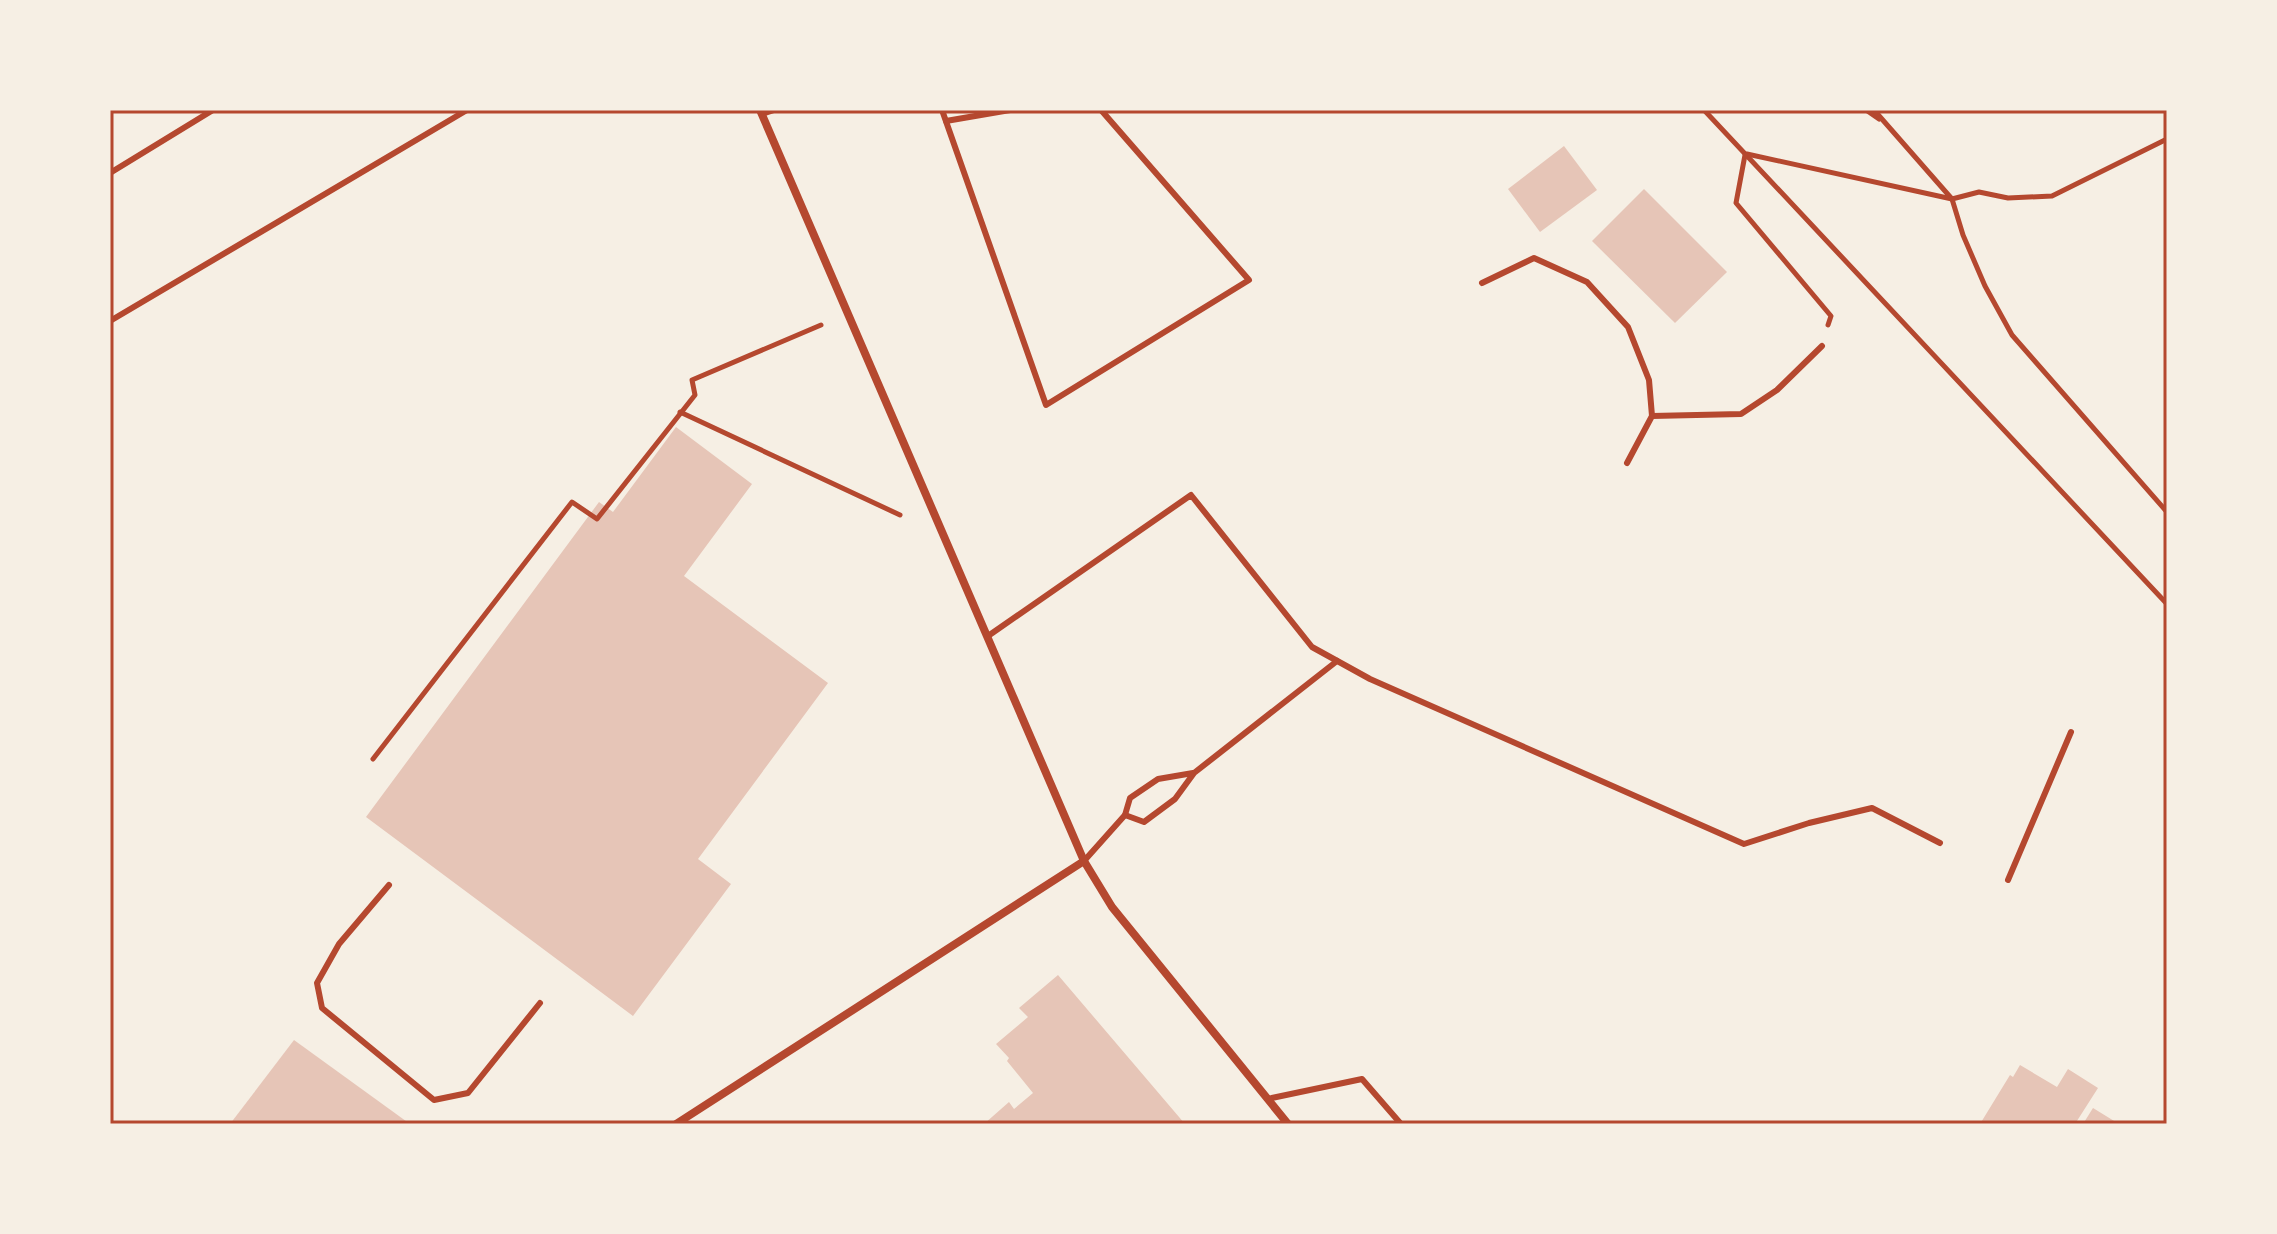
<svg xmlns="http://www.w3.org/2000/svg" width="2277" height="1234" font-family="'PT Sans',sans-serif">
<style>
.building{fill:#e6c5b7}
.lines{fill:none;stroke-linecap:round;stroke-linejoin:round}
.path{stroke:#b5482f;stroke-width:5}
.service{stroke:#b5482f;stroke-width:6}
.minor{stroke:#b5482f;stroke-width:8}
.neatline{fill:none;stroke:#b5482f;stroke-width:3}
</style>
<rect width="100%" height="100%" fill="#f6efe4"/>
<!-- building -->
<g class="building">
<path d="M1564,146L1597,190L1540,232L1508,189Z"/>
<path d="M1644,189L1727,272L1675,323L1592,241Z"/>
<path d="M676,427L752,484L684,576L828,683L698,859L731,884L633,1016L366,817L599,502L613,512Z"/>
<path d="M1058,975L1185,1124H984L1009,1102L1014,1109L1033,1093L1007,1061L1009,1058L996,1044L1028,1017L1019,1008Z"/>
<path d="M294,1040L410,1124H230Z"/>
<path d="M2020,1065L2057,1087L2068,1069L2098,1088L2075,1124H1980L2010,1075L2013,1077Z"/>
<path d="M2093,1108L2119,1124H2083Z"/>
</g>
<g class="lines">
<!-- path -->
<g class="path">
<path d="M1704,110L2167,604"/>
<path d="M1866,110L1879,119"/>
<path d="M1874,110L1952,199L1963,235L1985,286L2012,335L2167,512"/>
<path d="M1747,154L1952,199L1979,192L2008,198L2052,196L2167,139"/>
<path d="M1745,155L1736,203L1831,316L1828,325"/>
<path d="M680,412L900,515"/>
<path d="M373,759L572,502L597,519L695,395L692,380L821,325"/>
</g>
<!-- service -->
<g class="service">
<path d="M942,110L1046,405L1249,280L1101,110"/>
<path d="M762,114L774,110"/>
<path d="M946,121L1010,110"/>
<path d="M110,173L213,110"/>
<path d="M1482,283L1534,258L1587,282L1628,327L1649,380L1652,416L1627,463"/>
<path d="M110,321L467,110"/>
<path d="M1652,416L1741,414L1777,390L1822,346"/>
<path d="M988,636L1191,495L1312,647L1370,679L1744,844L1809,823L1872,808L1940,843"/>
<path d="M1125,815L1144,822L1175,799L1194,773L1337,661"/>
<path d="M1084,861L1125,815L1130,798L1158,779L1193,773"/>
<path d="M2008,880L2071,732"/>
<path d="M389,885L339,944L317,983L322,1008L434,1100L468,1093L540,1003"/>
<path d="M1267,1099L1362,1079L1401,1124"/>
</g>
<!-- minor -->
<g class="minor">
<path d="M1084,861L1112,907L1288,1124"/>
<path d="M676,1124L1084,861L760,110"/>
</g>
</g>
<!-- border -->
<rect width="2277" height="1234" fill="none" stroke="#f6efe4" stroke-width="224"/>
<rect x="112" y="112" width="2053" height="1010" class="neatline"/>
</svg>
